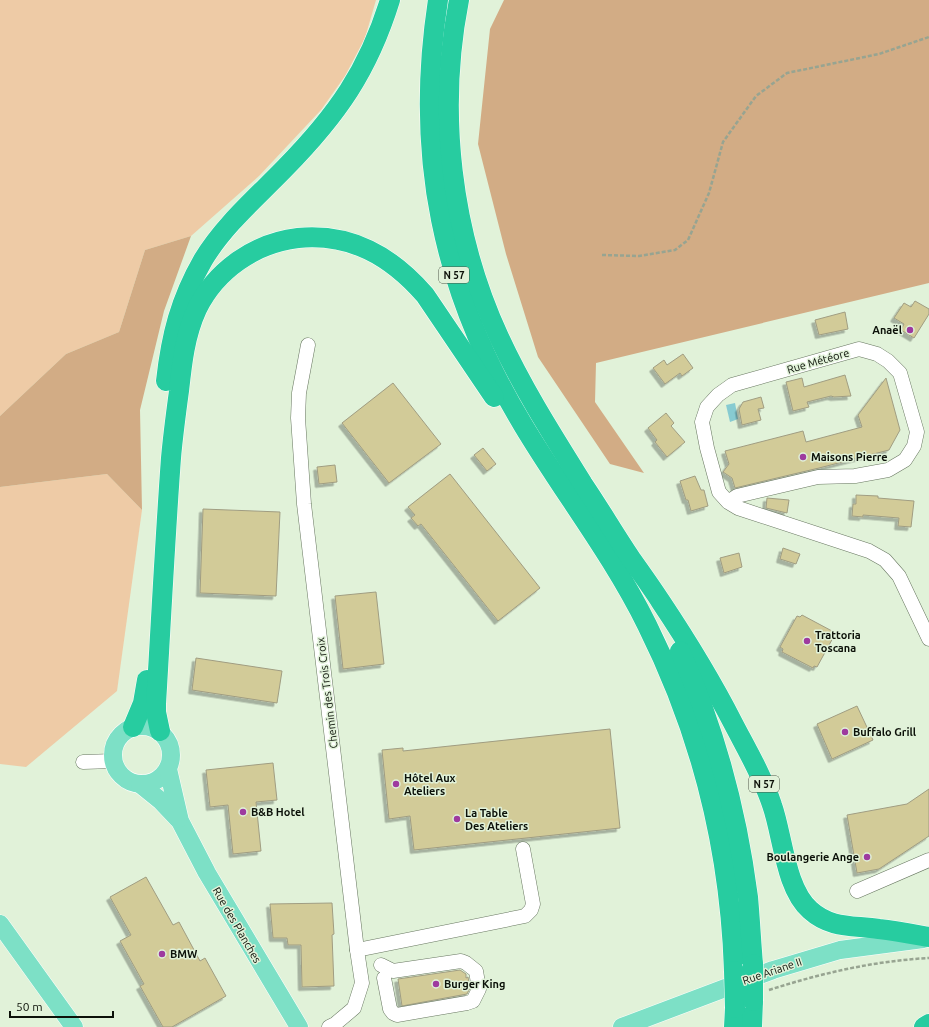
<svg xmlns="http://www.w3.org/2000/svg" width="929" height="1027" font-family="Ubuntu,sans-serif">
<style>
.green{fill:#eecba6}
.forest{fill:#d2ac85}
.water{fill:#87cbd1}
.building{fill:#d2cb98;stroke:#a09d82;filter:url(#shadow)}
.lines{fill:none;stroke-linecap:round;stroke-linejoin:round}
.minor-casing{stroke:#687761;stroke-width:15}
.major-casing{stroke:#fff;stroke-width:19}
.highway-casing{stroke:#fff;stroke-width:21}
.path{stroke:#97a491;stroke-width:2.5;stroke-dasharray:4 2;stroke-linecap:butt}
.minor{stroke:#fff;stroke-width:14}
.major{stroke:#7de0c6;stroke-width:18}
.highway{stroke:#27cca0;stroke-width:20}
.highway-bridge-casing{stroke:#fff;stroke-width:21;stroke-linecap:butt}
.highway-bridge{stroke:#27cca0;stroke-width:20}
.poi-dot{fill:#9e3a9f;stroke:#e1f2d9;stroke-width:1.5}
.labels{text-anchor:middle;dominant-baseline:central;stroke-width:3;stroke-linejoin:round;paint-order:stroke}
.shield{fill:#e1f2d9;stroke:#4c5447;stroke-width:1}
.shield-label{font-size:10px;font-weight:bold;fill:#0c1109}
.poi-label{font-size:11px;font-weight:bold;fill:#0c1109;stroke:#e1f2d9;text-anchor:start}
.street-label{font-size:11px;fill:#0c1109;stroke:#e1f2d9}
</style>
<defs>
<filter id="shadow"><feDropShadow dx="-3.5" dy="3.5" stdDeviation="0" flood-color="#0004"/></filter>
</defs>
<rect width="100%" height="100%" fill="#e1f2d9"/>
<!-- green -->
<g class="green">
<path d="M0,0H376L365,38L345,76L321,110L259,176L191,236L145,250L119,332L66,354L0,416Z"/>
<path d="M107,474L142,510L117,691L26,767L0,764V487Z"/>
</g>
<!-- forest -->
<g class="forest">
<path d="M504,0H929V283L596,363L595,402L644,473L610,464L538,357L506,254L478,144L490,29Z"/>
<path d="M191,236L164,311L140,410L142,510L107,474L0,487V416L66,354L119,332L145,250Z"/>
</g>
<!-- water -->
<path class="water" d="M735,403L738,419L730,422L726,405Z"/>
<!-- building -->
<g class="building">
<path d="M915,301L929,309V314L914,338L901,330L904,324L894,318L904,303L911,307Z"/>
<path d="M845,312L848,329L819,335L815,320Z"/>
<path d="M683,354L693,368L682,376L680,373L665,384L653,368L664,360L667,365Z"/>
<path d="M845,375L851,396L834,397L831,396L807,402L809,407L793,411L786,382L802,378L804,387Z"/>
<path d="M886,378L900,430L889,450L819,468L735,488L732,478L723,472L729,464L725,451L803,431L806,442L862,427L858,415Z"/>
<path d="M393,383L441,444L389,483L342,423Z"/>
<path d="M761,397L764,408L758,409L761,420L742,425L739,409L743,402Z"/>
<path d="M666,413L674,423L671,426L685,442L667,457L655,442L657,440L648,428Z"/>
<path d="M483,448L496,464L487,471L474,455Z"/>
<path d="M335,465L337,482L319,484L317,467Z"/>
<path d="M450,474L540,588L498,621L421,524L418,526L411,518L415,515L408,507Z"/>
<path d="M695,476L701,490H704L708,506L691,511L688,500H686L680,481Z"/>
<path d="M856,495L878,496V498L914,501L911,527L898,526L899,518L863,515V517L852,516L853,504H856Z"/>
<path d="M767,498L789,500L787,513L766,508Z"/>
<path d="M203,509L280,512L276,596L200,593Z"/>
<path d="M783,548L800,554L796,564L780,559Z"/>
<path d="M739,553L742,567L724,573L720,558Z"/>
<path d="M376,592L384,664L343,669L335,596Z"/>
<path d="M802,615L832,631L831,634L834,636L817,667L814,666L813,668L782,652L783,649L780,647L797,616L800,617Z"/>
<path d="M196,658L282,671L277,703L192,690Z"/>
<path d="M857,706L873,740L832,759L817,724Z"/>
<path d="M610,729L620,828L414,850L410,816L389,819L382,750L403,748V751Z"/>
<path d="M273,763L277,800L256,802L261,851L233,854L228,805L210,807L206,770Z"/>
<path d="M929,789V836L879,869L857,873L847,815L907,804Z"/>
<path d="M146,877L173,925L179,922L200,961L205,958L226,996L172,1027H163L140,986L144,984L120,941L131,935L110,897Z"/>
<path d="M332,903L334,934L332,935L334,986L302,987L301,945H288L287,938H273L270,904Z"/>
<path d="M460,970L466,974V978L468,977L470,988L467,994L402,1006L398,979Z"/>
</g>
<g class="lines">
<!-- minor casing -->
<g class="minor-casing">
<g id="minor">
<path d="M308,345L299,393L298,418L304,504L357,950L362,983L354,1008L335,1024L329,1027"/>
<path d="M728,502L737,496L818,477L855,476L888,470L905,460L914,446L917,432L900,373L888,361L877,354L859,349L732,385L718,395L707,407L702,422L707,448L719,492L728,502L738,508L869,551L885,560L899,576L929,639"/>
<path d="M83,762L113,761"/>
<path d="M857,891L929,860"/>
<path d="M357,950L525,916L531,910L533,904L523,849"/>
<path d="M381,965L393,971L461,961L466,963L476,971L479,989L473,1001L467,1003L397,1015L393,1013L390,1009L384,978"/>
</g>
</g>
<!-- major casing -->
<g class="major-casing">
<g id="major">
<circle cx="142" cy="755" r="29"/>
<path d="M168,769L180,821L207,873L299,1027"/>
<path d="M140,784L161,801L178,819"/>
<path d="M0,924L74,1027"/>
<path d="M622,1027L773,970L840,950L923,939"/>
</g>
</g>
<!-- highway casing -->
<g class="highway-casing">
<g id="highway">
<path d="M438,0C414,155 442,291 523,425C563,492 612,554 647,625C701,733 730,850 734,971"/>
<path d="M459,0C437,112 451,233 499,337C523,389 553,436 583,484C600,509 615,535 632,560C642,574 652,588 661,602C687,641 712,682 733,723C747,750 763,777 772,805C783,836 785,888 810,910C831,929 853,925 879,929C896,931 912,934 929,937"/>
<path d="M166,381C171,336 180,300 203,260C224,225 257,197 285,168C337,115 368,71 390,0"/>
<path d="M680,651C715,729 737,812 748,897C750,919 751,941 753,964"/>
<path d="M133,727L143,703L147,680"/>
<path d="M160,731L156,712V704C161,622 165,540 171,458C173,435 176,413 179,391C182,363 185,335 197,309C216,270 255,243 298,238C351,233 391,256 425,295L494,397"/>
<path d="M734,1027L735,1008"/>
<path d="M752,1027L753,1001"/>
<path d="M924,1027L929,1024"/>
</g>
</g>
<!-- path -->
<g class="path">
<path d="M602,255L639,256L675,250L688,240L709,193L723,142L756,96L787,73L879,54L929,37"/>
<path d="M769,990C822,973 874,961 929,958"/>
</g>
<!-- minor -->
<use href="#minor" class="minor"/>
<!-- major -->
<use href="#major" class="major"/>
<!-- highway -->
<use href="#highway" class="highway"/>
<!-- highway-bridge casing -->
<g class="highway-bridge-casing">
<g id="highway-bridge">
<path d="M734,971L735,1008"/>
<path d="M753,1001V964"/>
</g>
</g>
<!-- highway-bridge -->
<use href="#highway-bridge" class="highway-bridge"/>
</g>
<!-- markers -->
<g class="poi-dot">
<circle cx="910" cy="330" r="4"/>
<circle cx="803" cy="457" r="4"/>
<circle cx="807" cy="641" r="4"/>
<circle cx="845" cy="732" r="4"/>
<circle cx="396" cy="784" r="4"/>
<circle cx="243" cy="812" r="4"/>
<circle cx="457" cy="819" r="4"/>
<circle cx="867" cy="857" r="4"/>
<circle cx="162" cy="954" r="4"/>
<circle cx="436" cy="984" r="4"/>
</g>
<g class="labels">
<!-- shield labels -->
<g class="shield">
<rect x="439" y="267" width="30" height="16" rx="3"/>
<rect x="749" y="776" width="30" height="16" rx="3"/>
</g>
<g class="shield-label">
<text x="454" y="275">N 57</text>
<text x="764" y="784">N 57</text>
</g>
<!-- poi labels -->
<g class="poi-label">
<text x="902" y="330" text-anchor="end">Anaël</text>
<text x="811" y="457">Maisons Pierre</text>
<text x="815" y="635">Trattoria<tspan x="815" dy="13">Toscana</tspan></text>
<text x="853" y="732">Buffalo Grill</text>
<text x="404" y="778">Hôtel Aux<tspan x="404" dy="13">Ateliers</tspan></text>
<text x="251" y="812">B&amp;B Hotel</text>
<text x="465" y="813">La Table<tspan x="465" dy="13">Des Ateliers</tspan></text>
<text x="859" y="857" text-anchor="end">Boulangerie Ange</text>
<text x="170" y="954">BMW</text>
<text x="444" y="984">Burger King</text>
</g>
<!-- street labels -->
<g class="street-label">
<text transform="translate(818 361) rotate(-16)">Rue Météore</text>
<text transform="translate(327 693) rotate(-97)">Chemin des Trois Croix</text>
<text transform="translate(237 925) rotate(60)">Rue des Planches</text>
<text transform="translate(772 971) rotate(-19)">Rue Ariane II</text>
</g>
</g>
<!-- scale -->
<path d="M10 1011v6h103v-6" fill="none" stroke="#0c1109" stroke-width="2"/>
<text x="16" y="1011" font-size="12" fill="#0c1109" stroke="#e1f2d9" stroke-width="3" paint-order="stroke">50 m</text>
</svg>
